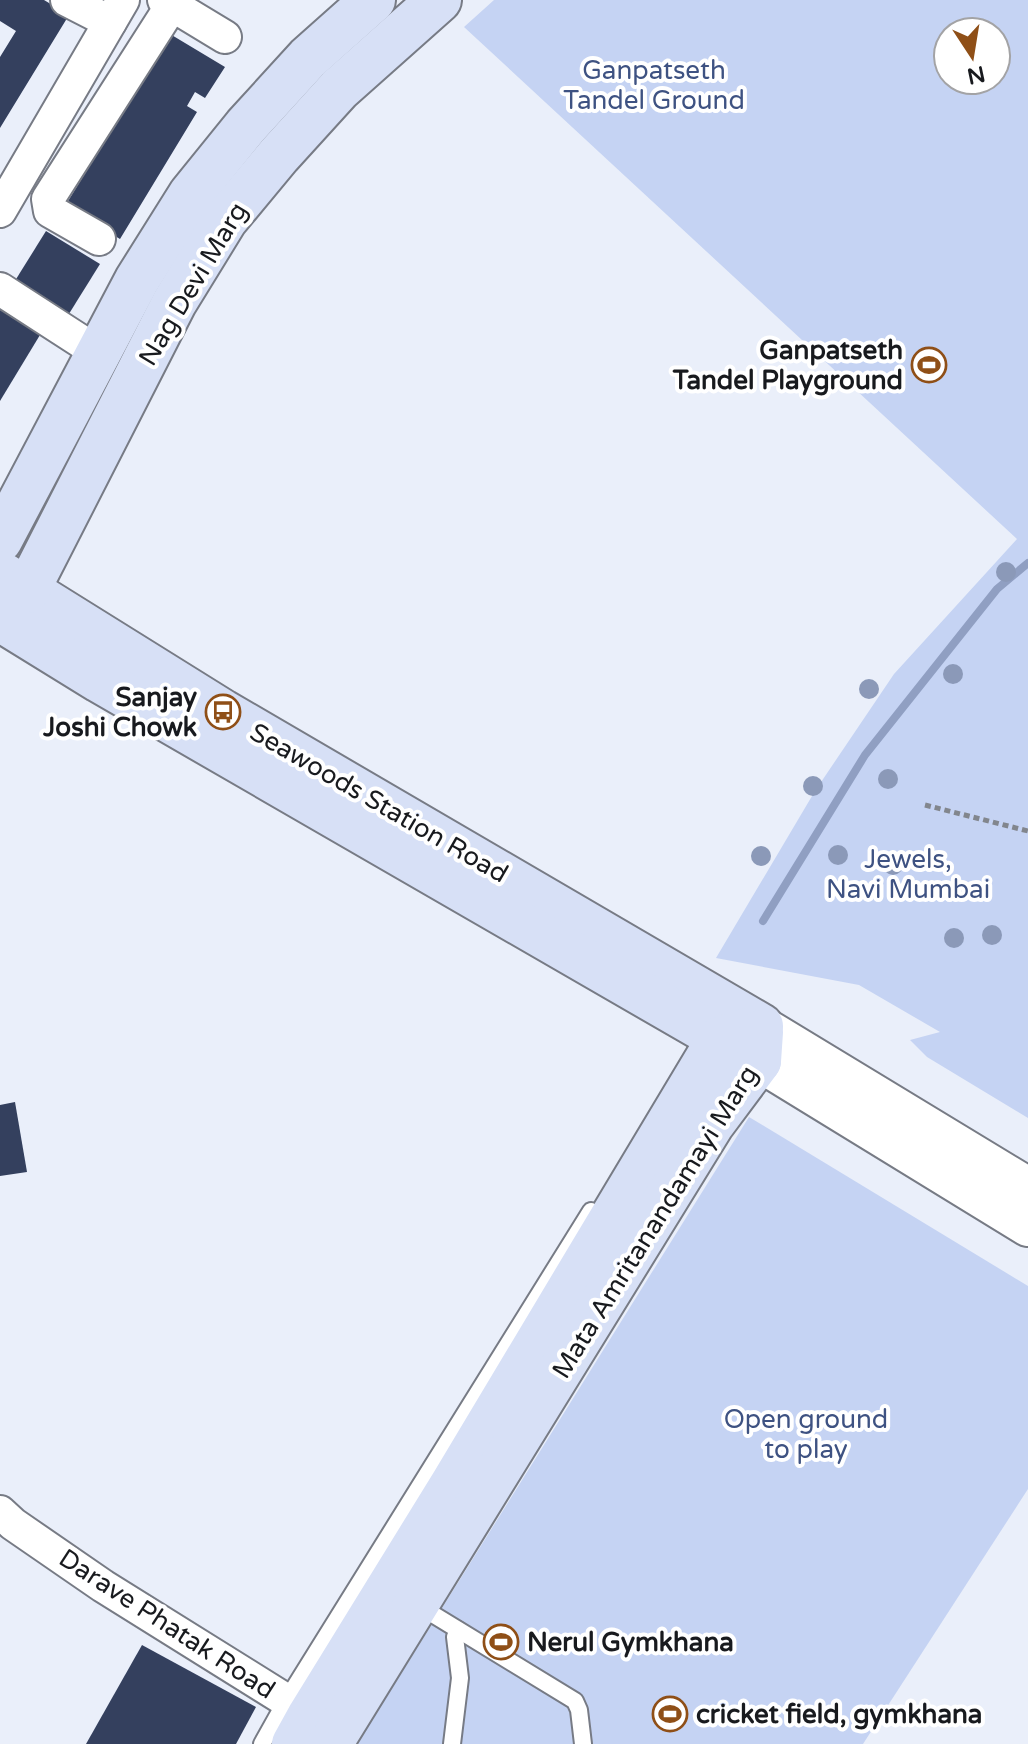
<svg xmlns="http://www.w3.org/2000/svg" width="1028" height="1744" font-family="'Varela Round',sans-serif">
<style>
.green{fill:#c5d3f3;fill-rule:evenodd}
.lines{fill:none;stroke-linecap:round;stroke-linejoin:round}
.stream{stroke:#909fc2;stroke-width:8}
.building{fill:#34405e}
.service-casing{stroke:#777b85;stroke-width:20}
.minor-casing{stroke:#777b85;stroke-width:36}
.tertiary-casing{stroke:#777b85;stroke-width:44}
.secondary-casing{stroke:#777b85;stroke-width:48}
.path{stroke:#82868d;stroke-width:5;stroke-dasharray:6 4;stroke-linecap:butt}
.service{stroke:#fff;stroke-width:16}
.minor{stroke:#fff;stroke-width:32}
.tertiary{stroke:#fff;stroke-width:40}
.secondary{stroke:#d7e0f6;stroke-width:44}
.tree{fill:#8b99b8}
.labels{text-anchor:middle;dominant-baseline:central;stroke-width:8;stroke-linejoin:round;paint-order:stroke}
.park-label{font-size:26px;fill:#3e5282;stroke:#fff}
.street-label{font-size:26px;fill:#181a1e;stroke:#fff}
.poi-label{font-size:26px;font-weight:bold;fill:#181a1e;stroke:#fff;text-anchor:end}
</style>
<rect width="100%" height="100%" fill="#eaeffa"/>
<!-- green -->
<g class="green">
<path d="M494,0H1028V1118L927,1057L910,1040L940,1032L859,985L716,958L815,791L894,674L1017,539L464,27ZM948,32H996V80H948Z"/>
<path d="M749,1117L1028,1286V1489L863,1744H357Z"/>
</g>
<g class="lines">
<!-- stream -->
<path class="stream" d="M763,921L865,755L997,589L1028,563"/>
</g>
<!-- building -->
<g class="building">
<path d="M0,0H44L69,15L0,128V57L16,31L0,21Z"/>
<path d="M170,34L225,67L205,98L195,92L187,106L197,112L120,239L65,206Z"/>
<path d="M46,231L100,264L67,317L13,284Z"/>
<path d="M0,304L43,330L0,401Z"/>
<path d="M15,1102L27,1172L0,1176V1105Z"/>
<path d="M142,1645L256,1707L236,1744H86Z"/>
</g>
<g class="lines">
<!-- service casing -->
<g class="service-casing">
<g id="service">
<path d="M416,1604L575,1701L579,1710L583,1744"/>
<path d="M262,1744L286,1701L591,1211"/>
<path d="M452,1744L460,1678L455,1637L458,1630"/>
</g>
</g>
<!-- minor casing -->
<g class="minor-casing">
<g id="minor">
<path d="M67,0L110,22"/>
<path d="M164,0L225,37"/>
<path d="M0,211L123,0"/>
<path d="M99,239L50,211L48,199L172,5"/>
<path d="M0,289L99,353"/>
<path d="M0,1512L13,1524L103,1586L329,1727"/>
</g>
</g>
<!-- tertiary casing -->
<g class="tertiary-casing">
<g id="tertiary">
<path d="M761,1026L1028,1188"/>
<path d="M759,1061L1028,1226"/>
</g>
</g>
<!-- secondary casing -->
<g class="secondary-casing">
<g id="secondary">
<path d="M0,540L137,280L191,194L246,126L308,58L373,0"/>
<path d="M0,573L223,712L761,1026"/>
<path d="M0,603L27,591L174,303L225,220L279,155L339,89L439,0"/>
<path d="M0,619L99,680L759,1061"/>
<path d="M294,1744L310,1715L453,1483L719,1039L748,1030"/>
<path d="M330,1744L712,1124L759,1061L761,1032"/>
</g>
</g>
<!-- path -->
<path class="path" d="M925,805L1028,831"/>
<!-- service -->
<use href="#service" class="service"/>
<!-- minor -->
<use href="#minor" class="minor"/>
<!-- tertiary -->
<use href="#tertiary" class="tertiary"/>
<!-- secondary -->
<use href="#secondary" class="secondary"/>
</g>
<!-- trees -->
<g class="tree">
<circle cx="1006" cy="572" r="10"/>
<circle cx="953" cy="674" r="10"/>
<circle cx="869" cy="689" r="10"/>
<circle cx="888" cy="779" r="10"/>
<circle cx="813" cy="786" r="10"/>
<circle cx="838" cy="855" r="10"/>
<circle cx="761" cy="856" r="10"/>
<circle cx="893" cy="865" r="10"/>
<circle cx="992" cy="935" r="10"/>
<circle cx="954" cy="938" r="10"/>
</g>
<!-- icons -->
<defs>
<g id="stadium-ring" transform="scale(1.8)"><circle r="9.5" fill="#fff" stroke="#8f4f17" stroke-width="1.5"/><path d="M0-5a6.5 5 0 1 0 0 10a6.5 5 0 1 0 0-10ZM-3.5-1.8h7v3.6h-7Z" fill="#8f4f17"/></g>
<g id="bus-ring" transform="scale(1.8)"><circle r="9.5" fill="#fff" stroke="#8f4f17" stroke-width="1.5"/><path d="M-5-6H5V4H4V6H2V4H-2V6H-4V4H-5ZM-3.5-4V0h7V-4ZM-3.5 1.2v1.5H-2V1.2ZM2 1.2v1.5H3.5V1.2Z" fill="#8f4f17"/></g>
</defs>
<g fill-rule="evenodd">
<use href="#stadium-ring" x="929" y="365"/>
<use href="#bus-ring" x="223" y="712"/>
<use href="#stadium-ring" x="501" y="1642"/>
<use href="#stadium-ring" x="670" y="1714"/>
</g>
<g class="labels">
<!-- park labels -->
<g class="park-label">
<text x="654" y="70">Ganpatseth<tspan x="654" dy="30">Tandel Ground</tspan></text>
<text x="908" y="859">Jewels,<tspan x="908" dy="30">Navi Mumbai</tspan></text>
<text x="806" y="1419">Open ground<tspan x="806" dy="30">to play</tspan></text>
</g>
<!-- street labels -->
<g class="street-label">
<text transform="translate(193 284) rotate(-59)">Nag Devi Marg</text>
<text transform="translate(379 803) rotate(30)">Seawoods Station Road</text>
<text transform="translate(655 1222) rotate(-58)">Mata Amritanandamayi Marg</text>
<text transform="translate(167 1624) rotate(33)">Darave Phatak Road</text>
</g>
<!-- poi labels -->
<g class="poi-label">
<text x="903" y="350">Ganpatseth<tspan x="903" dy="30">Tandel Playground</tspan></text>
<text x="197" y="697">Sanjay<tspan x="197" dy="30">Joshi Chowk</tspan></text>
<text x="527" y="1642" text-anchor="start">Nerul Gymkhana</text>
<text x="696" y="1714" text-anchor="start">cricket field, gymkhana</text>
</g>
</g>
<!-- north arrow -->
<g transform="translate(972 56) rotate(168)"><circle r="38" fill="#ffffff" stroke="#a3a3a5" stroke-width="2"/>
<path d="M0-6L14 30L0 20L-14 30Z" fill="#8f4f17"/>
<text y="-12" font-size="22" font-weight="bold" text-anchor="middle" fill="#181a1e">N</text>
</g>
</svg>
